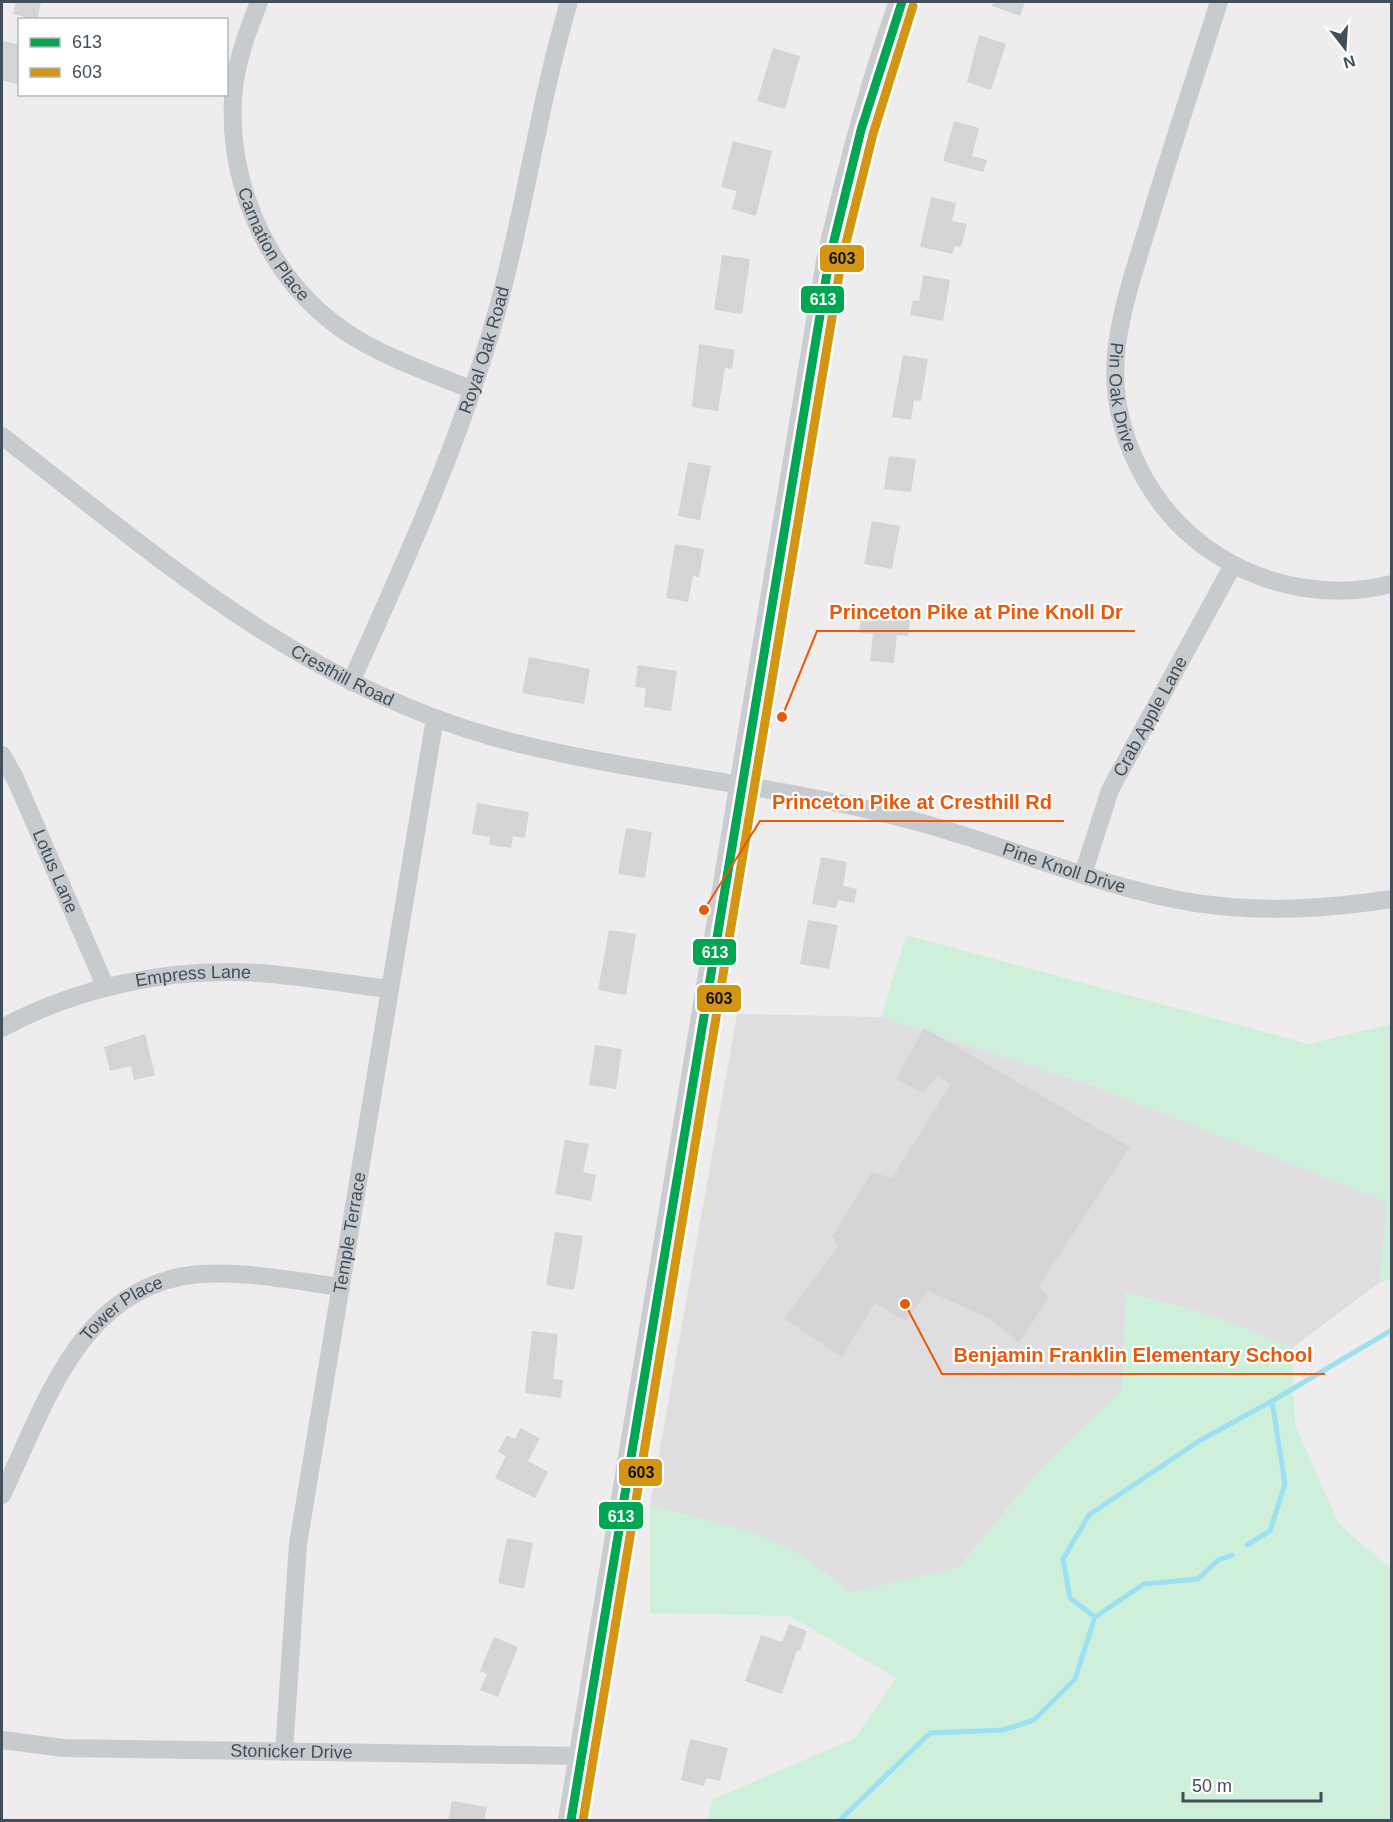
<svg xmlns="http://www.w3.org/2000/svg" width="1393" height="1822" font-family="Arial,sans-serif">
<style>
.education{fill:#dfdddf}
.green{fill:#cef0da}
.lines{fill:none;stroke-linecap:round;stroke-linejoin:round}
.stream{stroke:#9de0f3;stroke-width:5}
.building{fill:#d4d4d7}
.minor{stroke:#c8cbce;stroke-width:18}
.secondary{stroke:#c9cdd0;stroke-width:26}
.bus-1-casing{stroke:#fff;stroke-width:14}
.bus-2-casing{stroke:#fff;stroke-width:14}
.bus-1{stroke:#00a651;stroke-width:9}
.bus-2{stroke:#d39512;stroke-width:9}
.labels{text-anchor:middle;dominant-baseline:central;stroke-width:4.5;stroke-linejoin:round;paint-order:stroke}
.street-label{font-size:18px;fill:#424f5b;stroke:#fff}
.leader{fill:none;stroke:#e8590c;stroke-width:2}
.callout-dot{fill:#e8590c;stroke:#fff;stroke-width:2}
.callout-label{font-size:20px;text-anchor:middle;font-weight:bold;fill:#e8590c;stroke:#fff;stroke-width:4.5;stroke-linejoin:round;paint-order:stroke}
.line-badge{stroke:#fff;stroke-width:2}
.badge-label{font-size:16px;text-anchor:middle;font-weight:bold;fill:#fff}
.pale-badge-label{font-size:16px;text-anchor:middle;font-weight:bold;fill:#111}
</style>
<rect width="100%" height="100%" fill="#eeecec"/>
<!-- education -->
<path class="education" d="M737,1014L881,1017L1093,1086L1388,1202L1379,1283L1292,1348L1217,1317L1126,1292L1122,1391L1039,1470L959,1567L852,1593L793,1550L650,1505Z"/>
<!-- green -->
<g class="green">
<path d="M906,935L1309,1044L1391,1024V1279L1379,1283L1387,1202L1093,1086L881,1017Z"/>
<path d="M1126,1292L1217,1317L1292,1348L1295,1425L1339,1524L1391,1569V1820H707L712,1800L855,1738L896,1678L790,1616L650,1613V1505L755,1533L793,1550L852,1593L959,1567L1039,1470L1122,1391Z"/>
</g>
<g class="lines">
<!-- stream -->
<g class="stream">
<path d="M1247,1545L1270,1531L1285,1484L1272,1401L1392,1330"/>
<path d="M1095,1617L1144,1584L1198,1579L1218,1560L1232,1555"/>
<path d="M840,1820L930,1733L1003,1730L1034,1720L1075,1679L1095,1617L1070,1598L1063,1559L1089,1515L1199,1441L1272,1401"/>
</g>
</g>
<!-- building -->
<g class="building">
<path d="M16,2H41L37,20L13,14Z"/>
<path d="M994,2H1025L1020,16L992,6Z"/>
<path d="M979,35L1006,44L991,90L967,82Z"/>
<path d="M3,41L20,45V85L2,80Z"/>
<path d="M773,48L800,56L785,109L757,101Z"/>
<path d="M954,121L979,128L972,156L987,160L983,172L943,161Z"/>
<path d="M733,141L772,151L756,216L732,209L737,191L721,187Z"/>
<path d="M931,197L956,203L952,221L967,224L961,247L954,246L953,254L920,247Z"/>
<path d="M722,255L750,259L742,314L714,310Z"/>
<path d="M923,275L950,280L943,321L910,315L913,300L919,301Z"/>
<path d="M699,344L735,350L732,369L725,368L718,411L692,407Z"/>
<path d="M903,355L928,359L921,401L914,400L911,420L892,417Z"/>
<path d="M889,456L916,459L911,492L884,489Z"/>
<path d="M688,462L711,466L700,520L678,516Z"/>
<path d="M872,521L900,526L892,569L864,564Z"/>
<path d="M675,544L704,549L699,577L693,576L688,602L666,598Z"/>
<path d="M862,607L911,612L908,636L897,635L894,663L870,661L873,634L859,633Z"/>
<path d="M529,657L590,669L584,704L522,693Z"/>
<path d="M638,665L677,671L671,711L644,707L646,688L635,687Z"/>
<path d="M477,803L529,812L525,838L513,836L511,848L489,845L490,837L472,834Z"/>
<path d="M626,828L652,832L645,878L618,874Z"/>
<path d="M821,857L847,862L843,886L857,889L854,903L838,900L836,908L812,904Z"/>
<path d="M808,920L838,925L829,969L800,964Z"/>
<path d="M609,930L636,934L626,995L598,990Z"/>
<path d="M924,1028L1130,1147L1039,1286L1049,1298L1019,1342L986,1317L928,1291L905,1321L875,1303L842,1357L784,1318L838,1246L832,1237L872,1172L892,1178L950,1085L938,1075L923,1093L896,1079Z"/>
<path d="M145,1034L155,1075L134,1080L131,1066L110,1071L104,1047Z"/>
<path d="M595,1045L622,1049L616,1089L589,1085Z"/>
<path d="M565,1140L589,1144L583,1172L596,1175L591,1201L555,1194Z"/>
<path d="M555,1232L583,1236L574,1290L546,1285Z"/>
<path d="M532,1331L558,1334L553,1379L563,1380L561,1398L525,1393Z"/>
<path d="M520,1428L540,1438L528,1461L548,1472L535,1498L495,1478L506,1456L498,1452L507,1435L515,1439Z"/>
<path d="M507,1538L533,1543L524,1589L498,1583Z"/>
<path d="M789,1624L807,1631L800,1651L797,1650L782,1694L745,1681L761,1635L782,1642Z"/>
<path d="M494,1637L518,1647L498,1697L480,1690L487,1674L480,1671Z"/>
<path d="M690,1739L728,1748L720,1781L706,1778L704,1786L681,1780Z"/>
<path d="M452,1801L487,1807L484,1820H448Z"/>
</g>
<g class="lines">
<!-- minor -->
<g class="minor">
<path id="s1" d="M259,2C247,33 235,64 233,98C228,191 273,286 352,336C389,359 433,374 473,390"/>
<path id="s2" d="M1219,2C1197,71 1174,140 1153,209C1140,254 1123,299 1117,345C1106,427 1149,512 1217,555C1269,588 1332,599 1392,584"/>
<path id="s3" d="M2,436C158,557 298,682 493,737C629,774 771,783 907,819C1004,844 1097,887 1196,903C1262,913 1326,909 1392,899"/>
<path id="s4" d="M351,682C406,560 461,440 497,311C525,209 539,103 569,2"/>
<path id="s5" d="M2,755L15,778L106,988"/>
<path id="s6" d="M1083,874L1110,790L1233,565"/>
<path id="s7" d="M2,1028C78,987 171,967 258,973C302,976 346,984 390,989"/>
<path id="s8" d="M2,1495C46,1404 80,1284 200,1274C246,1271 295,1281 341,1287"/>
<path id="s9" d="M2,1740L64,1748L582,1756"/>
<path id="s10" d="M284,1752L298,1544L435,718"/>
</g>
<!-- secondary -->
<path class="secondary" d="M571,1820L829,261C849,173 871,87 902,2"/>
<!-- bus-1 casing -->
<g class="bus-1-casing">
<path id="bus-1" d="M571,1820L829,261L861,130L902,2"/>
</g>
<!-- bus-2 casing -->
<g class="bus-2-casing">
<path id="bus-2" d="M583,1820L841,263L873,134L913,6"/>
</g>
<!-- bus-1 -->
<use href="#bus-1" class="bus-1"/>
<!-- bus-2 -->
<use href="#bus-2" class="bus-2"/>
</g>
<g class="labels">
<!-- street labels -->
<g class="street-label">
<text stroke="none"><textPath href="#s1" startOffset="255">Carnation Place</textPath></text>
<text stroke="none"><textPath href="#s4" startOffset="358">Royal Oak Road</textPath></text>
<text stroke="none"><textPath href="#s2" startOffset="411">Pin Oak Drive</textPath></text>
<text stroke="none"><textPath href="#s3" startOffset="417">Cresthill Road</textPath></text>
<text stroke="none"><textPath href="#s6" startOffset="172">Crab Apple Lane</textPath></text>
<text stroke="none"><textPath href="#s3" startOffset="1167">Pine Knoll Drive</textPath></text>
<text stroke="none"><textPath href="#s5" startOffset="128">Lotus Lane</textPath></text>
<text stroke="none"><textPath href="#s7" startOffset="200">Empress Lane</textPath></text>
<text stroke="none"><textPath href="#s10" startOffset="524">Temple Terrace</textPath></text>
<text stroke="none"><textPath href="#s8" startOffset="226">Tower Place</textPath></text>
<text stroke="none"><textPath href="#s9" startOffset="290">Stonicker Drive</textPath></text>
</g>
</g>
<!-- callouts -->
<path class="leader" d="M782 717L817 631H1135M704 910L760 821H1064M905 1304L942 1374H1325"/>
<g class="callout-dot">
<circle cx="782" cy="717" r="6"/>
<circle cx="704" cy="910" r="6"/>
<circle cx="905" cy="1304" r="6"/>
</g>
<g class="callout-label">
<text x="976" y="619">Princeton Pike at Pine Knoll Dr</text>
<text x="912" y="809">Princeton Pike at Cresthill Rd</text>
<text x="1133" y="1362">Benjamin Franklin Elementary School</text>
</g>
<g class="line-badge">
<rect x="819" y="244" width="46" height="29" rx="6" fill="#d39512"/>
<rect x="800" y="285" width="45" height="29" rx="6" fill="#00a651"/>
<rect x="692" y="938" width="45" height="28" rx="6" fill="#00a651"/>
<rect x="696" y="984" width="46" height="29" rx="6" fill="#d39512"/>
<rect x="618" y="1458" width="45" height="29" rx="6" fill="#d39512"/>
<rect x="598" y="1501" width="46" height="29" rx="6" fill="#00a651"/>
</g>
<g class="badge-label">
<text x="823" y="305">613</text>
<text x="715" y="958">613</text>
<text x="621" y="1522">613</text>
</g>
<g class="pale-badge-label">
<text x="842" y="264">603</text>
<text x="719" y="1004">603</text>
<text x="641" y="1478">603</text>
</g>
<!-- border -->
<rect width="1393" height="1822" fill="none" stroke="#424f5b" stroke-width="6"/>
<!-- legend -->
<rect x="18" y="18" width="210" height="78" fill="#ffffff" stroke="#b3b9bd" stroke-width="1.5"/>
<rect x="30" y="38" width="30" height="9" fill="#00a651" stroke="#b3b9bd" stroke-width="1.5"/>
<text x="72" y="48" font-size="18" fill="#424f5b">613</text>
<rect x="30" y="68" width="30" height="9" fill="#d39512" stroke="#b3b9bd" stroke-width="1.5"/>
<text x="72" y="78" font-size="18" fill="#424f5b">603</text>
<!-- north arrow -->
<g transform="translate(1345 48) rotate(163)" stroke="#ffffff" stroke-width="4.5" paint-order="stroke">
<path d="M0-4.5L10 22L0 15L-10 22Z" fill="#424f5b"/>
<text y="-9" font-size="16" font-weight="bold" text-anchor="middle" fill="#424f5b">N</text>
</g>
<!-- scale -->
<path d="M1183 1792v9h138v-9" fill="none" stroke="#424f5b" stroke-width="3"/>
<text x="1192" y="1792" font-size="18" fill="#424f5b" stroke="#ffffff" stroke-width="4.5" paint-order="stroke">50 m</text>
</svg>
